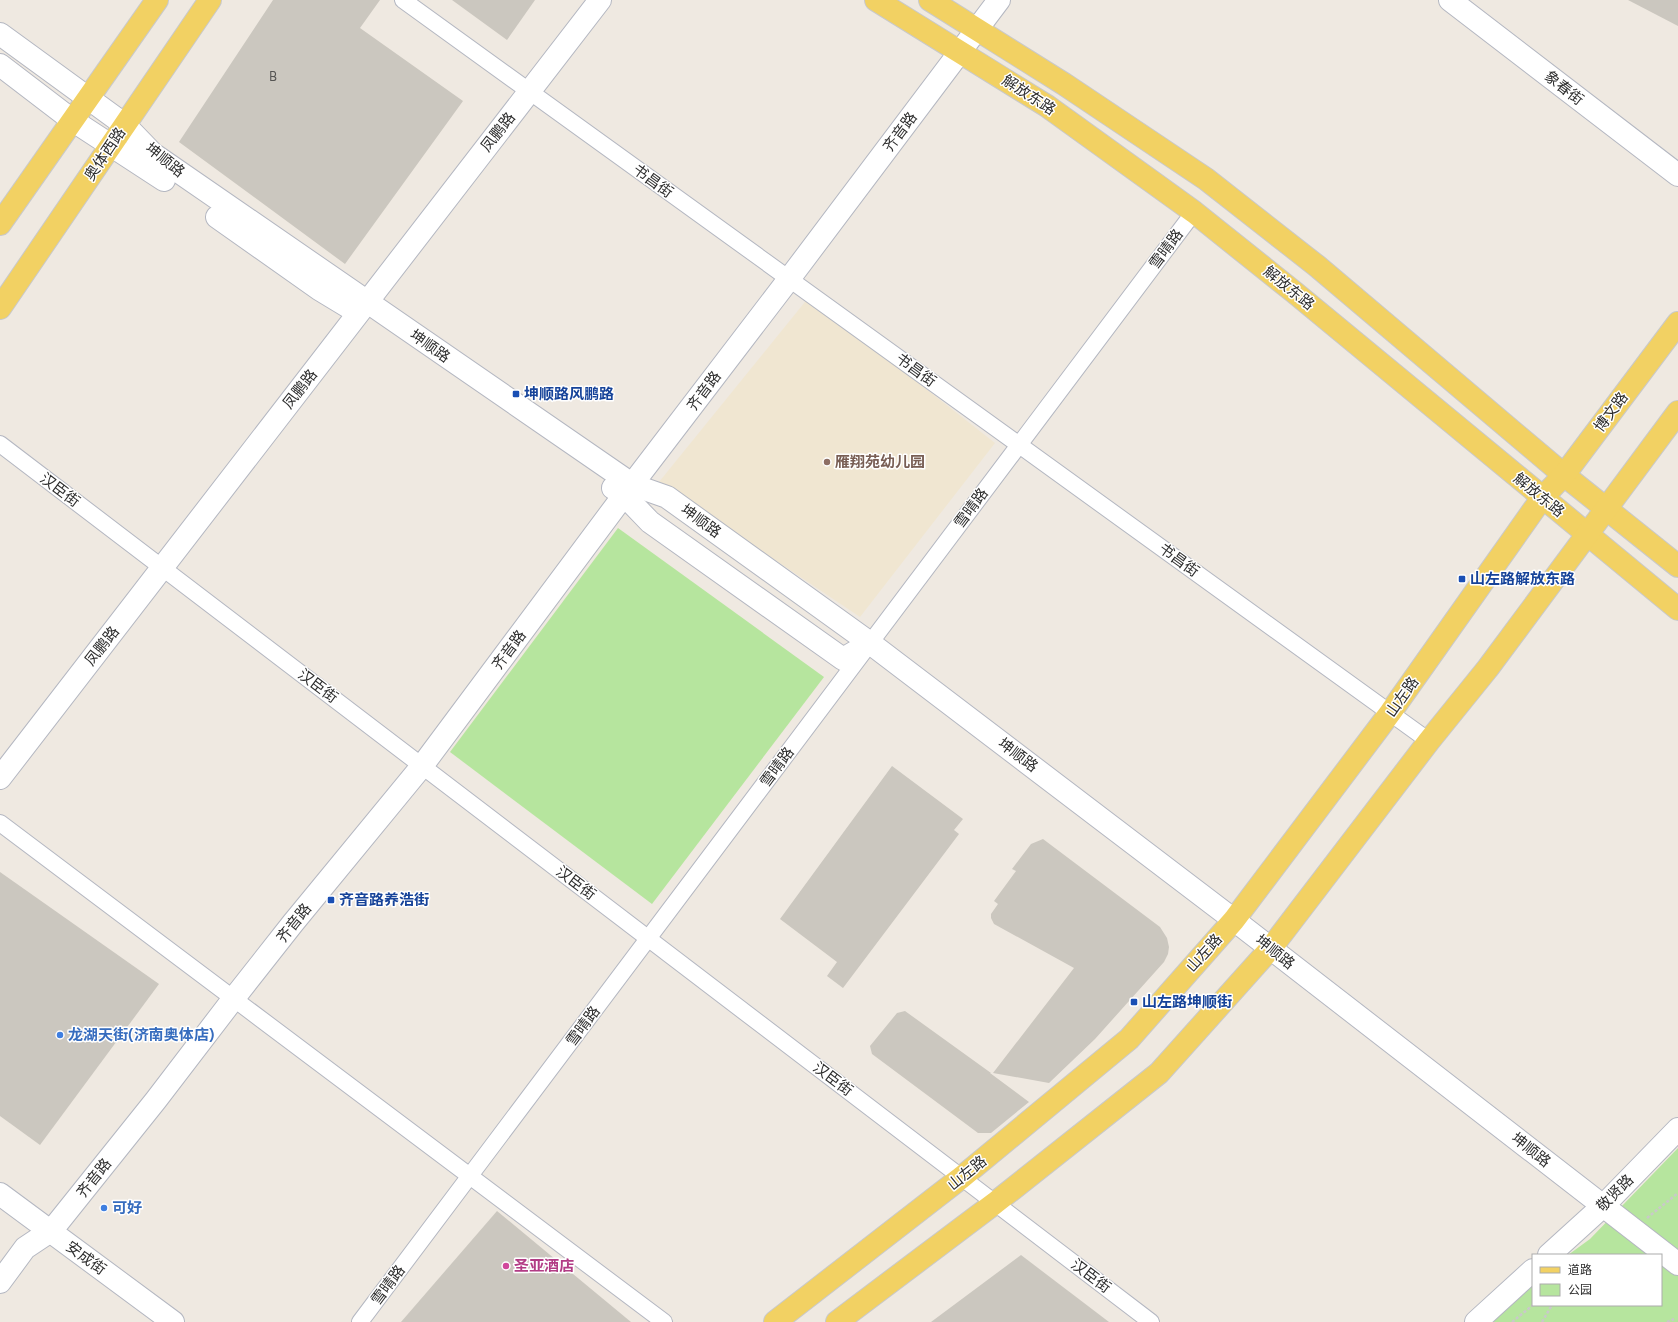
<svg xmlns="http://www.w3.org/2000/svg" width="1678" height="1322" font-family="Figtree,'Noto Sans SC',sans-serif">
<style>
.education{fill:#f0e6d1}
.green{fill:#b6e59e}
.building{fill:#cbc7bf}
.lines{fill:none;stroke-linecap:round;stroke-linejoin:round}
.street-casing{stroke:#b4b7c1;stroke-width:18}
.secondary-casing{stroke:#b4b7c1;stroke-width:24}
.primary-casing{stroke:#c9c9c9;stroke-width:24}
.path{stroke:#c9c9c9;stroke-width:2.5;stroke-dasharray:3 2;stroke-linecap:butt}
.street{stroke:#fff;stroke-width:16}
.secondary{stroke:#fff;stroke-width:22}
.primary{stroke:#f2d163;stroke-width:22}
.transit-dot{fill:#1a4fb4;stroke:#fff;stroke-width:1.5}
.education-dot{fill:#8d6e63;stroke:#fff;stroke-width:1.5}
.shop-dot{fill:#3f7fe0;stroke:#fff;stroke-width:1.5}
.hotel-dot{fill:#d1479c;stroke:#fff;stroke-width:1.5}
.labels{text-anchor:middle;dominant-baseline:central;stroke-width:3;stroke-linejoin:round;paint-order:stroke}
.number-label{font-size:13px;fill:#555452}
.street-label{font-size:15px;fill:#2e2e2e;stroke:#fff}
.transit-label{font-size:15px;font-weight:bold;fill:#164399;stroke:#fff;text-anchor:start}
.education-label{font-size:15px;font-weight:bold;fill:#785e54;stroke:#fff;text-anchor:start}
.shop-label{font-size:15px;font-weight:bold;fill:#366cbe;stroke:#fff;text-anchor:start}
.hotel-label{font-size:15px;font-weight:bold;fill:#b23c85;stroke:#fff;text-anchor:start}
</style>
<rect width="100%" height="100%" fill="#efe9e1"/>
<!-- education -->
<path class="education" d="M809,297L995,443L860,617L659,482Z"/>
<!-- green -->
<g class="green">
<path d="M618,528L824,677L652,904L450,752Z"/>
<path d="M1678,1148V1322H1480L1533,1282V1305H1661V1255H1568L1590,1239Z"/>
</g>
<!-- building -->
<g class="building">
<path d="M273,0H380L360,28L463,101L345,264L179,142Z"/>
<path d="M452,0H535L507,40Z"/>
<path d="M1628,0H1678V26Z"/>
<path d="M892,766L963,819L954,830L959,834L843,988L827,976L837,962L780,919Z"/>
<path d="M1043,839L1160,927L1167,938L1169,947L1168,954L1164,962L1095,1039L1049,1083L993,1073L1074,968L994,924L991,918V914L998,904L994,901L1016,871L1012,869L1031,844Z"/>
<path d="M0,872L159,984L40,1145L0,1116Z"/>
<path d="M905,1011L991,1073H990L1029,1102L991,1133H978L872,1054L870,1046L897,1013Z"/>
<path d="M497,1211L631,1322H401Z"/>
<path d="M1021,1255L1109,1322H931Z"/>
</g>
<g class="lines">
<!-- street casing -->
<g class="street-casing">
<g id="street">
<path d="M403,0L1429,741"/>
<path d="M0,444L1151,1322"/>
<path d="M0,823L664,1322"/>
<path d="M360,1322L1194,212"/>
</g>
</g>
<!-- secondary casing -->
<g class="secondary-casing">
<g id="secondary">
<path d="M1450,0L1678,175"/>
<path d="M0,34L125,125L153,154L633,485L667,497L870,643L1234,920L1678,1264"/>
<path d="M0,65L72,120L164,180"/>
<path d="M217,217L319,289L357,312"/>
<path d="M613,488L624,495L650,522L843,659L870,643"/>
<path d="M0,778L600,0"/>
<path d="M0,1194L173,1322"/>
<path d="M1549,1255L1603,1206L1678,1129"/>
<path d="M0,1282L25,1248L52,1230L156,1100L234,998L293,923L422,766L624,495L789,279L999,0"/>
<path d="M1476,1322L1533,1270"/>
</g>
</g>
<!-- primary casing -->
<g class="primary-casing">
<g id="primary">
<path d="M876,0L1047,106L1194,212L1294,292L1678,609"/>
<path d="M930,0L1064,84L1206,179L1317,266L1564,475L1678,566"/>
<path d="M0,224L157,0"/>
<path d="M0,308L210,0"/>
<path d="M775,1322L962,1177L1129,1039L1234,920L1390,713L1542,498L1564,475L1678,323"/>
<path d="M837,1322L995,1203L1159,1073L1271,948L1429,741L1488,668L1678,412"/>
</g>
</g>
<!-- path -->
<g class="path">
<path d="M1647,1218L1678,1193"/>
<path d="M1512,1322L1533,1305"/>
<path d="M1542,1322L1552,1305"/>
<path d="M1667,1322L1674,1319"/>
</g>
<!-- street -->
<use href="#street" class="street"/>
<!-- secondary -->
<use href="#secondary" class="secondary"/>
<!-- primary -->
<use href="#primary" class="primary"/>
</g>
<!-- markers -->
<g class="transit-dot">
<rect x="512" y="390" width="8" height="8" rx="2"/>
<rect x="1458" y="575" width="8" height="8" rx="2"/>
<rect x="327" y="896" width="8" height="8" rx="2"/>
<rect x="1130" y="998" width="8" height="8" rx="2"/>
</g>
<circle class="education-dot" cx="827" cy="462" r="4"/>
<g class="shop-dot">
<circle cx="60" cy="1035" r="4"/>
<circle cx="104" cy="1208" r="4"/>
</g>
<circle class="hotel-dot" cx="506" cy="1266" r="4"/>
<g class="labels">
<!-- number labels -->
<g class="number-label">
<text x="273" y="76">B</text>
</g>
<!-- street labels -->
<g class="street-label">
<text transform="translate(1564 88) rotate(38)">象春街</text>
<text transform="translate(1029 95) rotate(33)">解放东路</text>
<text transform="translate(498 132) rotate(-52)">凤鹏路</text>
<text transform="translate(900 132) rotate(-53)">齐音路</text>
<text transform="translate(105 154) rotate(-56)">奥体西路</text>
<text transform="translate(165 160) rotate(38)">坤顺路</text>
<text transform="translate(653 181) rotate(36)">书昌街</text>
<text transform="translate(1166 249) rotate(-53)">雪晴路</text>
<text transform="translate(1289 288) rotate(39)">解放东路</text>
<text transform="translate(430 346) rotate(35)">坤顺路</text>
<text transform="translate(916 370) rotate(36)">书昌街</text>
<text transform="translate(300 389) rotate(-52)">凤鹏路</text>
<text transform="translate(704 391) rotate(-53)">齐音路</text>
<text transform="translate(1611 412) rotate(-53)">博文路</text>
<text transform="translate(60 490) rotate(37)">汉臣街</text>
<text transform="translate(1539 495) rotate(39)">解放东路</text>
<text transform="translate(971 508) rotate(-53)">雪晴路</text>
<text transform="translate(701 521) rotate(36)">坤顺路</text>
<text transform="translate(1179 560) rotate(36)">书昌街</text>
<text transform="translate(102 646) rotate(-52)">凤鹏路</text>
<text transform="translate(509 650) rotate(-53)">齐音路</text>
<text transform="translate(318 686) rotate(37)">汉臣街</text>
<text transform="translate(1402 697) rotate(-55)">山左路</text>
<text transform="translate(1018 755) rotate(37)">坤顺路</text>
<text transform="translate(777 767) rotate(-53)">雪晴路</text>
<text transform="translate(576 883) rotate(37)">汉臣街</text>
<text transform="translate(294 923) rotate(-51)">齐音路</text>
<text transform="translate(1275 952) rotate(38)">坤顺路</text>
<text transform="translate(1204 953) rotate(-48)">山左路</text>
<text transform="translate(583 1026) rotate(-53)">雪晴路</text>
<text transform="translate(833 1079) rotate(37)">汉臣街</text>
<text transform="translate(1531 1150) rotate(38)">坤顺路</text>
<text transform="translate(967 1173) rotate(-39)">山左路</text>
<text transform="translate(94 1178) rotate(-51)">齐音路</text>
<text transform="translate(1615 1193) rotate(-45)">敬贤路</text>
<text transform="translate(86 1258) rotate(36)">安成街</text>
<text transform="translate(1091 1276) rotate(37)">汉臣街</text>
<text transform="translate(388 1285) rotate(-53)">雪晴路</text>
</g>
<!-- transit labels -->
<g class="transit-label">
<text x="524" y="394">坤顺路风鹏路</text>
<text x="1470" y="579">山左路解放东路</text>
<text x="339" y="900">齐音路养浩街</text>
<text x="1142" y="1002">山左路坤顺街</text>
</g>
<!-- education labels -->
<g class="education-label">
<text x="835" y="462">雁翔苑幼儿园</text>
</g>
<!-- shop labels -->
<g class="shop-label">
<text x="68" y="1035">龙湖天街(济南奥体店)</text>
<text x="112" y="1208">可好</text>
</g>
<!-- hotel labels -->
<g class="hotel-label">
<text x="514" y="1266">圣亚酒店</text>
</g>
</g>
<!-- legend -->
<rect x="1532" y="1254" width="130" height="52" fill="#ffffff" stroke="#ababab"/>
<rect x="1540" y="1267" width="20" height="6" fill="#f2d163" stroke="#ababab"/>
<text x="1568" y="1274" font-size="12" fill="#2e2e2e">道路</text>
<rect x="1540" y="1284" width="20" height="12" fill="#b6e59e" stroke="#ababab"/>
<text x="1568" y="1294" font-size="12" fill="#2e2e2e">公园</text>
</svg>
